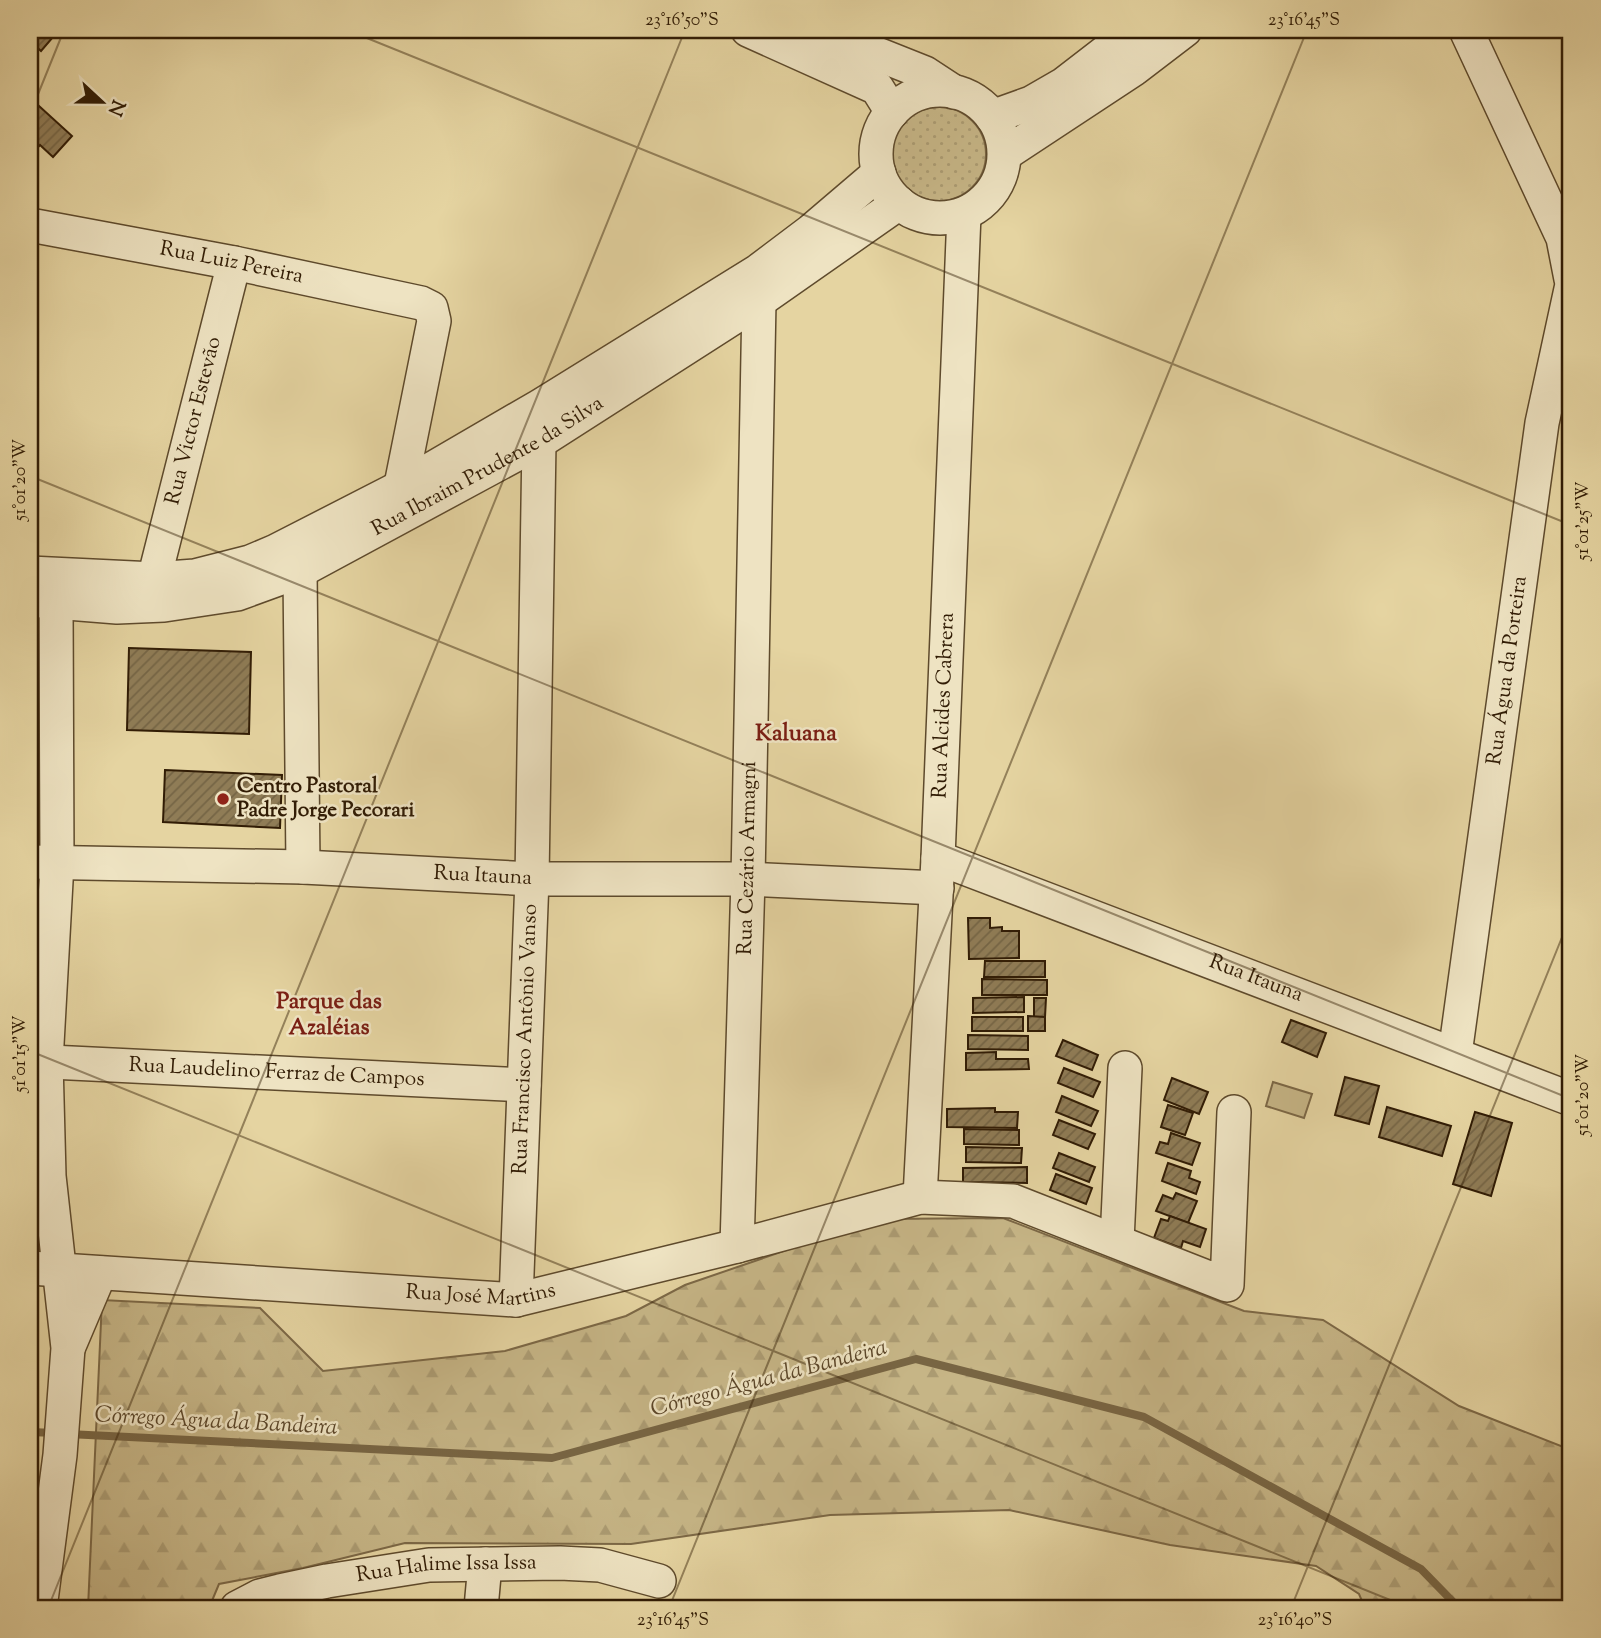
<svg xmlns="http://www.w3.org/2000/svg" width="1601" height="1638" font-family="'Sorts Mill Goudy',serif">
<style>
.grass{fill:url(#grass-dots);stroke:#7c6846;stroke-width:2}
.forest{fill:url(#forest-firs);stroke:#7c6846;stroke-width:2}
.pitch{fill:#c6b586;stroke:#7c6846;stroke-width:2}
.lines{fill:none;stroke-linecap:round;stroke-linejoin:round}
.stream{stroke:#786543;stroke-width:8}
.building{fill:url(#building-hatch);stroke:#311c05;stroke-width:2}
.minor-casing{stroke:#5e4a2c;stroke-width:36}
.minor{stroke:#eee3c2;stroke-width:33}
.ticks{fill:none;stroke:#311c05;stroke-width:2;stroke-opacity:0.45}
.poi-dot{fill:#8f2418;stroke:#eee3c2;stroke-width:2.5}
.labels{text-anchor:middle;dominant-baseline:central;stroke-width:5;stroke-linejoin:round;paint-order:stroke}
.street-label{font-size:21px;fill:#311c05;stroke:#eee3c2}
.poi-label{font-size:21px;font-weight:bold;fill:#311c05;stroke:#eee3c2;text-anchor:start}
.neighbourhood-label{font-size:23px;font-weight:bold;fill:#7a1f14;stroke:#eee3c2}
.water-label{font-size:23px;font-style:italic;fill:#5b4629;stroke:#eee3c2}
.neatline{fill:none;stroke:#311c05;stroke-width:2.5}
.ticks-label{font-size:18px;text-anchor:middle;fill:#311c05}
</style>
<defs>
<pattern id="grass-dots" width="8" height="8" patternUnits="userSpaceOnUse" patternTransform="scale(1.75)"><rect width="8" height="8" fill="#c6b586"/><path d="M2 2h.1M6 6h.1" fill="none" stroke="#ab9b72" stroke-width="1.8" stroke-linecap="round"/></pattern>
<pattern id="forest-firs" width="22" height="20" patternUnits="userSpaceOnUse" patternTransform="scale(1.75)"><rect width="22" height="20" fill="#c6b586"/><path d="M5 1l3.5 6h-7zM16 11l3.5 6h-7z" fill="#ab9b72"/></pattern>
<pattern id="building-hatch" width="6" height="6" patternUnits="userSpaceOnUse" patternTransform="scale(1.75)"><rect width="6" height="6" fill="#8f7c56"/><path d="M-1 1l2-2M0 6l6-6M5 7l2-2" fill="none" stroke="#756545"/></pattern>
</defs>
<rect width="100%" height="100%" fill="#e5d4a1"/>
<filter id="stains"><feTurbulence type="fractalNoise" baseFrequency=".00286" numOctaves="4"/><feColorMatrix values="0 0 0 0 .2 0 0 0 0 .09 0 0 0 0 .02 0 0 0 .5 -.17"/></filter>
<radialGradient id="worn" r=".72"><stop offset=".6" stop-color="#630" stop-opacity="0"/><stop offset="1" stop-color="#630" stop-opacity=".3"/></radialGradient>
<!-- grass -->
<circle class="grass" cx="939" cy="154" r="47"/>
<!-- forest -->
<path class="forest" d="M1003,1218L1244,1311L1323,1320L1459,1406L1571,1450V1608H1365L1359,1594L1316,1566L1170,1545L1009,1510L830,1515L631,1544L405,1543L303,1568L219,1584L209,1608H88L102,1300L260,1308L323,1371L505,1351L626,1316L685,1285L877,1219Z"/>
<!-- pitch -->
<path class="pitch" d="M1273,1082L1312,1094L1304,1118L1266,1106Z"/>
<g class="lines">
<!-- stream -->
<g class="stream">
<path d="M30,1432L55,1433"/>
<path d="M68,1434L552,1458L916,1359L1144,1417L1421,1569L1459,1608"/>
</g>
</g>
<!-- building -->
<g class="building">
<path d="M30,30H59L41,51L30,41Z"/>
<path d="M39,106L72,136L53,157L40,145L30,156V115Z"/>
<path d="M129,648L251,652L249,734L127,730Z"/>
<path d="M165,770L282,775L280,828L163,822Z"/>
<path d="M968,918H990V928L1002,927V931H1019V958L969,959Z"/>
<path d="M985,961H1045V977H984Z"/>
<path d="M982,979L1047,980V995H982Z"/>
<path d="M1024,997V1012L973,1013V998Z"/>
<path d="M1034,998H1046L1045,1017H1034Z"/>
<path d="M1028,1016L1045,1017V1031H1028Z"/>
<rect x="972" y="1017" width="51" height="14"/>
<path d="M1291,1020L1326,1033L1317,1057L1282,1042Z"/>
<path d="M968,1035L1028,1036V1050L968,1049Z"/>
<path d="M1063,1040L1098,1055L1092,1070L1056,1056Z"/>
<path d="M996,1052V1059H1028L1029,1069L966,1070V1053Z"/>
<path d="M1064,1068L1100,1082L1093,1097L1058,1083Z"/>
<path d="M1345,1077L1379,1086L1369,1124L1335,1115Z"/>
<path d="M1172,1078L1208,1092L1199,1114L1164,1100Z"/>
<path d="M1062,1096L1098,1111L1091,1126L1056,1112Z"/>
<path d="M1168,1105L1193,1113L1185,1135L1161,1127Z"/>
<path d="M1387,1107L1451,1126L1442,1156L1379,1137Z"/>
<path d="M995,1108V1112H1018L1017,1128L947,1127V1109Z"/>
<path d="M1475,1112L1512,1123L1491,1196L1453,1184Z"/>
<path d="M1059,1120L1095,1134L1088,1149L1053,1135Z"/>
<path d="M964,1129L1019,1130V1145L964,1144Z"/>
<path d="M1171,1133L1200,1143L1192,1165L1156,1153L1160,1142L1168,1144Z"/>
<path d="M966,1147L1022,1148L1021,1163L966,1162Z"/>
<path d="M1059,1153L1095,1167L1089,1182L1053,1168Z"/>
<path d="M1168,1163L1191,1171L1189,1178L1200,1182L1196,1194L1162,1181Z"/>
<path d="M1027,1167V1183L963,1182V1168Z"/>
<path d="M1056,1174L1092,1188L1086,1204L1050,1190Z"/>
<path d="M1176,1193L1197,1201L1188,1223L1156,1211L1163,1195L1173,1199Z"/>
<path d="M1170,1216L1206,1229L1200,1247L1183,1241L1181,1248L1154,1238L1161,1219L1168,1221Z"/>
</g>
<g class="lines">
<!-- minor casing -->
<g class="minor-casing">
<g id="minor">
<path d="M748,30L877,88L892,112"/>
<path d="M817,30L925,73L954,92"/>
<path d="M1466,30L1563,238L1571,279"/>
<circle cx="940" cy="154" r="64"/>
<path d="M992,117L1031,103L1064,84L1134,30"/>
<path d="M1005,154L1134,69L1185,30"/>
<path id="s1" d="M30,225L234,263L421,303L431,308L434,321L398,500"/>
<path d="M300,571L303,867"/>
<path d="M30,573L154,579L195,576L250,562L276,551L399,488L540,406L758,271L811,231L879,173"/>
<path id="s2" d="M154,579L234,263"/>
<path id="s3" d="M30,600L117,607L164,605L237,594L300,571L539,442L759,301L899,203"/>
<path id="s4" d="M938,858L1571,1099"/>
<path id="s5" d="M30,862L303,867L532,879H748L937,888"/>
<path id="s6" d="M1455,1054L1542,423L1571,289"/>
<path id="s7" d="M30,1061L524,1085"/>
<path id="s8" d="M920,1197L938,858L964,214"/>
<path d="M1117,1241L1125,1068"/>
<path id="s9" d="M737,1246L748,879L759,301"/>
<path id="s10" d="M30,1268L516,1300L737,1246L920,1197L1013,1201L1227,1285L1234,1112"/>
<path id="s11" d="M516,1300L532,879L539,442"/>
<path d="M69,1346L100,1273"/>
<path d="M40,1608L60,1455L68,1348L49,1176L46,1062L57,863L56,604L59,576"/>
<path id="s12" d="M237,1608L260,1596L280,1591L327,1581L429,1565L560,1563L600,1565L659,1581"/>
<path d="M481,1608L485,1564"/>
</g>
</g>
<!-- minor -->
<use href="#minor" class="minor"/>
</g>
<!-- ticks -->
<path class="ticks" d="M347,30L1571,525M30,114L64,30M30,476L1571,1099M30,1051L1410,1608M48,1608L685,30M669,1608L1307,30M1291,1608L1571,915"/>
<!-- markers -->
<circle class="poi-dot" cx="223" cy="799" r="7"/>
<g class="labels">
<!-- street labels -->
<g class="street-label">
<text stroke="none"><textPath href="#s1" startOffset="205">Rua Luiz Pereira</textPath></text>
<text stroke="none"><textPath href="#s2" startOffset="163">Rua Victor Estevão</textPath></text>
<text stroke="none"><textPath href="#s3" startOffset="490">Rua Ibraim Prudente da Silva</textPath></text>
<text stroke="none"><textPath href="#s6" startOffset="387">Rua Água da Porteira</textPath></text>
<text stroke="none"><textPath href="#s8" startOffset="492">Rua Alcides Cabrera</textPath></text>
<text stroke="none"><textPath href="#s9" startOffset="388">Rua Cezário Armagni</textPath></text>
<text stroke="none"><textPath href="#s5" startOffset="453">Rua Itauna</textPath></text>
<text stroke="none"><textPath href="#s4" startOffset="340">Rua Itauna</textPath></text>
<text stroke="none"><textPath href="#s11" startOffset="261">Rua Francisco Antônio Vanso</textPath></text>
<text stroke="none"><textPath href="#s7" startOffset="247">Rua Laudelino Ferraz de Campos</textPath></text>
<text stroke="none"><textPath href="#s10" startOffset="452">Rua José Martins</textPath></text>
<text stroke="none"><textPath href="#s12" startOffset="215">Rua Halime Issa Issa</textPath></text>
</g>
<!-- poi labels -->
<g class="poi-label">
<text x="237" y="787">Centro Pastoral<tspan x="237" dy="24">Padre Jorge Pecorari</tspan></text>
</g>
<!-- neighbourhood labels -->
<g class="neighbourhood-label">
<text x="796" y="734">Kaluana</text>
<text x="329" y="1002">Parque das<tspan x="329" dy="26">Azaléias</tspan></text>
</g>
<!-- water labels -->
<g class="water-label">
<text transform="translate(769 1379) rotate(-15)">Córrego Água da Bandeira</text>
<text transform="translate(216 1422) rotate(3)">Córrego Água da Bandeira</text>
</g>
</g>
<!-- margin -->
<rect width="1601" height="1638" fill="none" stroke="#e5d4a1" stroke-width="77"/>
<!-- north arrow -->
<g transform="translate(102 102) rotate(112)" stroke="#eee3c2" stroke-width="5" paint-order="stroke">
<path d="M0-5L12 26L0 18L-12 26Z" fill="#311c05"/>
<text y="-10" font-size="19" font-weight="bold" text-anchor="middle" fill="#311c05">N</text>
</g>
<rect x="38" y="38" width="1524" height="1562" class="neatline"/>
<g class="ticks-label">
<text x="682" y="25">23°16'50"S</text>
<text x="1304" y="25">23°16'45"S</text>
<text transform="translate(19 480) rotate(-90)" y="6">51°01'20"W</text>
<text transform="translate(1582 521) rotate(-90)" y="6">51°01'25"W</text>
<text transform="translate(19 1054) rotate(-90)" y="6">51°01'15"W</text>
<text transform="translate(1582 1095) rotate(-90)" y="6">51°01'20"W</text>
<text x="673" y="1625">23°16'45"S</text>
<text x="1295" y="1625">23°16'40"S</text>
</g>
<rect width="100%" height="100%" filter="url(#stains)"/>
<rect width="100%" height="100%" fill="url(#worn)"/>
</svg>
